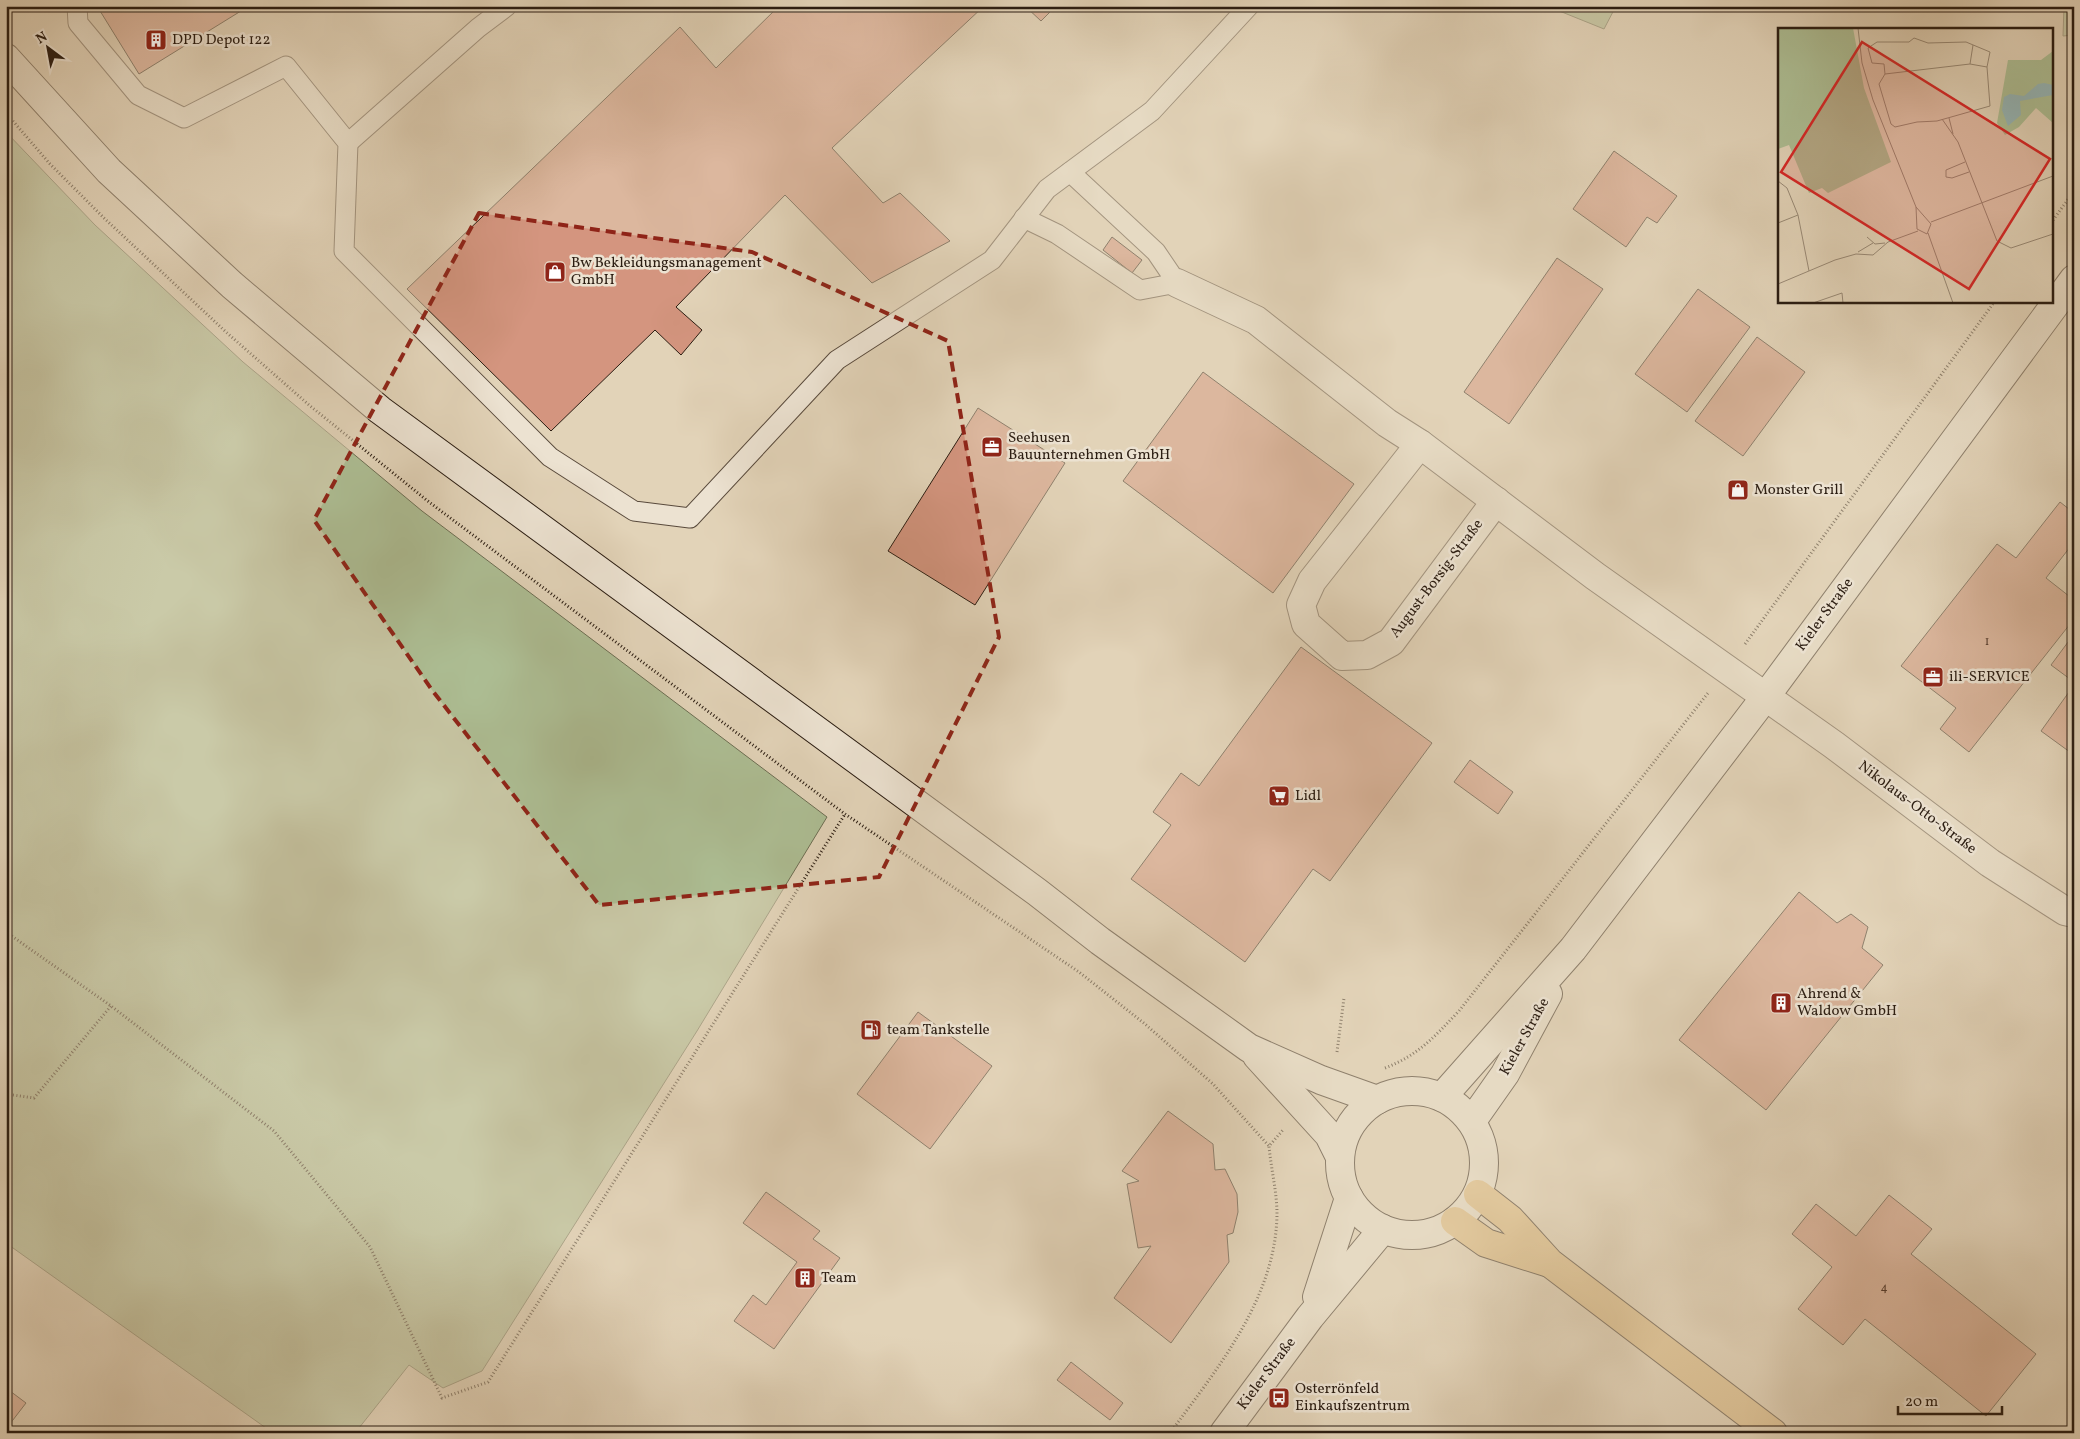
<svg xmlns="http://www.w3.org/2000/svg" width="2080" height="1439" font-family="Vollkorn,serif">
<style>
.green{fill:#adbe94;stroke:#6c6e53}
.building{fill:#d4957f;stroke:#2b1d12}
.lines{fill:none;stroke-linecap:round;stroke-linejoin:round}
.lane-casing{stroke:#594a3c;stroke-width:21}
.street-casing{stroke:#594a3c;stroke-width:30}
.secondary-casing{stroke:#2b1d12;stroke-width:30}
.highway-casing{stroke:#2b1d12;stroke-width:30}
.path{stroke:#2b1d12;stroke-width:3;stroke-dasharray:1 2.5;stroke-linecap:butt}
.lane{stroke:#ece2d1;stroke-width:19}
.street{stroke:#ece2d1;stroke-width:28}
.secondary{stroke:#ece2d1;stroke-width:28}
.highway{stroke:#e1ba7c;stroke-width:28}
.marked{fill:none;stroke:#8f2418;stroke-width:4;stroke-dasharray:10 6;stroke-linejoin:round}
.labels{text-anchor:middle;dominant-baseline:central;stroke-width:5;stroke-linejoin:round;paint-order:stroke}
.number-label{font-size:12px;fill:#553b2d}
.poi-label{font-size:15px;fill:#2b1d12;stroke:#ece2d1;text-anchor:start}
.street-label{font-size:15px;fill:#2b1d12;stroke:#ece2d1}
.inset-road{fill:none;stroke:#998a76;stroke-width:1}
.view{fill:#d62828;fill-opacity:0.15;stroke:#d62828;stroke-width:2.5}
.inset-edge{fill:none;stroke:#2b1d12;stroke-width:2.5}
</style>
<rect width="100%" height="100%" fill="#e2d3b8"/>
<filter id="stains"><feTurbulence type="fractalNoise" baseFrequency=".004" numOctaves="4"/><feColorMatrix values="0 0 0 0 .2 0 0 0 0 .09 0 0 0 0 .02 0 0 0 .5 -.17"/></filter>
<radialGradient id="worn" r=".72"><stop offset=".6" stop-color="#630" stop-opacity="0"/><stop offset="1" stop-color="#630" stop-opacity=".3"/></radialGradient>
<!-- green -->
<g class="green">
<path d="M1547,6H1616L1604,29Z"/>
<path d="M2064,6H2074V35L2063,36Z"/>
<path d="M6,132L95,225L243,362L422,511L827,817L697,1031L482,1371L443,1388L409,1365L355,1433H273L6,1243Z"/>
</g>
<!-- building -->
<g class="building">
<path d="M97,6H249L139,74Z"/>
<path d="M779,6H984L832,148L883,203L900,193L950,241L872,283L785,195L676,307L702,330L681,355L655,330L551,431L407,289L680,27L716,68Z"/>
<path d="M1025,6H1056L1041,21Z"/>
<path d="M1614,151L1677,196L1657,223L1647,217L1626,247L1573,209Z"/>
<path d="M1112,237L1142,260L1132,273L1103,250Z"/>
<path d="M1557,258L1603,289L1509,424L1464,392Z"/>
<path d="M1698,289L1750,327L1687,412L1635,374Z"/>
<path d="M1757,337L1805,372L1743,456L1695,421Z"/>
<path d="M1203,372L1354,484L1273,593L1123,481Z"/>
<path d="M978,408L1065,463L975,605L888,551Z"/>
<path d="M2060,502L2074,513V542L2046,578L2074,600V619L1969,752L1940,729L1956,708L1901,666L1997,544L2016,558Z"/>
<path d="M2074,634V682L2051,665Z"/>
<path d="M1301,647L1432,743L1330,881L1313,869L1245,962L1131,879L1171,825L1153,812L1181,773L1199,786Z"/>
<path d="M2074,685V755L2041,731Z"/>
<path d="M1470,760L1513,792L1498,814L1454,782Z"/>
<path d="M1799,892L1837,923L1851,914L1868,927L1862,948L1883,965L1766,1110L1679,1040Z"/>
<path d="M918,1012L992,1066L930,1149L857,1094Z"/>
<path d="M1168,1111L1213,1144L1215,1170L1225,1169L1237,1194L1238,1212L1233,1233L1227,1235L1229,1262L1171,1343L1114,1298L1151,1246L1138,1248L1127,1184L1139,1181L1122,1171Z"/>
<path d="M766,1192L820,1231L813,1239L840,1258L774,1349L734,1321L753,1295L766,1305L797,1262L743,1223Z"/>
<path d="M1889,1195L1932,1229L1911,1254L2036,1354L1986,1416L1865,1319L1843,1345L1798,1309L1832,1267L1792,1234L1816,1204L1856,1236Z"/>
<path d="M1071,1362L1123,1403L1110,1420L1057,1380Z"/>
<path d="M6,1388L26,1403L6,1429Z"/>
</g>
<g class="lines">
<!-- lane casing -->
<g class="lane-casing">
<g id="lane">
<path d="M77,6L78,23L138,95L184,118L286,66L348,143L344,251L550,457L634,511L690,518L837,360L992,260L1047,189L1152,111L1249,6"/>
<path d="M348,143L478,28L507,6"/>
<path d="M1024,218L1057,234L1140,290L1177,283L1156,252L1070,172"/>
</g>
</g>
<!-- street casing -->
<g class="street-casing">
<g id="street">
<path d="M1177,283L1256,320L1387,423L1420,444L1595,576L1834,745L1990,863L2065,911L2074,913"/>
<path d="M1420,444L1312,581L1301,605L1306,624L1342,656L1367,655L1391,642L1496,501"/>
</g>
</g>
<!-- secondary casing -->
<g class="secondary-casing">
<g id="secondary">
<path d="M6,58L109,171L232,285L380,410L1037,892L1100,941L1249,1048L1321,1080L1377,1100"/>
<path d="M1257,1056L1329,1135L1340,1157"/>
<circle cx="1412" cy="1163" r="72"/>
<path d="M1442,1097L1573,949L1766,696L2074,279"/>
<path d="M1472,1121L1505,1074L1548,994"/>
<path d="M1317,1297L1349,1198"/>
<path d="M1224,1433L1310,1317L1383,1229"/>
</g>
</g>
<!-- highway casing -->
<g class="highway-casing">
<g id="highway">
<path d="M1478,1194L1510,1219L1550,1263L1773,1433"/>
<path d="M1455,1221L1486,1243L1549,1263"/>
</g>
</g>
<!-- path -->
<g class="path">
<path d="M6,113L50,164L104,218L226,332L309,405L429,502L845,814L1079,972L1145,1024L1213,1084L1269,1146"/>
<path d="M2051,223L2074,191"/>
<path d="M1745,644L1995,301"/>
<path d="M6,932L111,1006L274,1131L370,1247L442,1398L488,1382L845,814"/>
<path d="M1337,1052L1344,998"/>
<path d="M1385,1068C1419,1055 1435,1036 1459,1011L1708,693"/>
<path d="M6,1094L34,1098L111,1006"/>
<path d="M1170,1433C1217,1369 1276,1298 1277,1214C1277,1192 1271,1169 1269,1146L1283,1130"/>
</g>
<!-- lane -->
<use href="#lane" class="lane"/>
<!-- street -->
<use href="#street" class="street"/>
<!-- secondary -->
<use href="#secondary" class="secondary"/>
<!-- highway -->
<use href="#highway" class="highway"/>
</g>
<!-- marked area -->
<path d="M0 0H2080V1439H0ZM479,213L752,252L948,341L999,637L879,877L599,905L432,690L314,520Z" fill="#e2d3b8" fill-opacity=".55" fill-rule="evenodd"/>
<path class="marked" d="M479,213L752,252L948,341L999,637L879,877L599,905L432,690L314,520Z"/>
<!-- icons -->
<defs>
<g id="building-square" transform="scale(1.125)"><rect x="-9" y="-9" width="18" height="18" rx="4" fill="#8f2418" stroke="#ece2d1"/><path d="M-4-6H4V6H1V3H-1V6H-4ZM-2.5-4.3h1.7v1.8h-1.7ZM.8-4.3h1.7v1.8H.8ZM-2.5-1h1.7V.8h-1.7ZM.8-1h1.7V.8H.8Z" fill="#fff"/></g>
<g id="shop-square" transform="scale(1.125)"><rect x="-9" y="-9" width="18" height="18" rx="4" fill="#8f2418" stroke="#ece2d1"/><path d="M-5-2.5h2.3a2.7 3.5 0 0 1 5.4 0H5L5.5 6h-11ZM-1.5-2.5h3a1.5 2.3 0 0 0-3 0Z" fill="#fff"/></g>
<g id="office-square" transform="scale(1.125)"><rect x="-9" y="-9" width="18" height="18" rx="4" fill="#8f2418" stroke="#ece2d1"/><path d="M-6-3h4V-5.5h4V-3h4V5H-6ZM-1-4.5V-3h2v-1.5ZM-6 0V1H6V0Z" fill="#fff"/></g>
<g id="supermarket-square" transform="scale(1.125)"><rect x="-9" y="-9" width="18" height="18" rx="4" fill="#8f2418" stroke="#ece2d1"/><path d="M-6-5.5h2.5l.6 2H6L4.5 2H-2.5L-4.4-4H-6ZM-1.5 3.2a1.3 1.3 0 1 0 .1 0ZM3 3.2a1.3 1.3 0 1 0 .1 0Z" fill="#fff"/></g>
<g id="fuel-square" transform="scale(1.125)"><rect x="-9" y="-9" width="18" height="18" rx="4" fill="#8f2418" stroke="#ece2d1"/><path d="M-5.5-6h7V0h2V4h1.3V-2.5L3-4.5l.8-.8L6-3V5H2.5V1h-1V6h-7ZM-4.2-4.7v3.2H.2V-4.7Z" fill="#fff"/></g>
<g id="bus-square" transform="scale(1.125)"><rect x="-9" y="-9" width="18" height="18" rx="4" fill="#8f2418" stroke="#ece2d1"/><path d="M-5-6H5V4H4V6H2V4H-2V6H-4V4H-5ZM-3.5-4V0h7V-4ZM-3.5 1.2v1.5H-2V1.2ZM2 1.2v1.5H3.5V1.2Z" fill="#fff"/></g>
</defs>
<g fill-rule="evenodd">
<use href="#building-square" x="156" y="40"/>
<use href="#shop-square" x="555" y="272"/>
<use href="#office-square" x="992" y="447"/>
<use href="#shop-square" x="1738" y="490"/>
<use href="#office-square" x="1933" y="677"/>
<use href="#supermarket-square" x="1279" y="796"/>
<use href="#building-square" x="1781" y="1003"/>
<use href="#fuel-square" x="871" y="1030"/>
<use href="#building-square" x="805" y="1278"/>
<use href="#bus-square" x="1279" y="1398"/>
</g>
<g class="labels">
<!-- number labels -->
<g class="number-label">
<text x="1987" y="642">1</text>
<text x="1884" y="1288">4</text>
</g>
<!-- poi labels -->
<g class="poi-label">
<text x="172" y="40">DPD Depot 122</text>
<text x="571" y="263">Bw Bekleidungsmanagement<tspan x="571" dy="17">GmbH</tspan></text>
<text x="1008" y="438">Seehusen<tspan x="1008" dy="17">Bauunternehmen GmbH</tspan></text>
<text x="1754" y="490">Monster Grill</text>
<text x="1949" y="677">ili-SERVICE</text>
<text x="1295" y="796">Lidl</text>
<text x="1797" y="994">Ahrend &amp;<tspan x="1797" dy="17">Waldow GmbH</tspan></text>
<text x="887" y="1030">team Tankstelle</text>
<text x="821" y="1278">Team</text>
<text x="1295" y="1389">Osterrönfeld<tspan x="1295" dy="17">Einkaufszentrum</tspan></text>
</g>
<!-- street labels -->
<g class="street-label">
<text transform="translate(1437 579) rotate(-53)">August-Borsig-Straße</text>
<text transform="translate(1825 615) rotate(-54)">Kieler Straße</text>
<text transform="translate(1917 808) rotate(37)">Nikolaus-Otto-Straße</text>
<text transform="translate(1525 1037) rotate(-61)">Kieler Straße</text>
<text transform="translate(1267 1374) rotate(-53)">Kieler Straße</text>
</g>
</g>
<!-- overview -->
<g transform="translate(1778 28)">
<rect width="275" height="275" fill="#e2d3b8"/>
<path d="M0,0H75L86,60L113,134L50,165L44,160L31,165L11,117L0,121ZM275,23V95L258,80L241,99L227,107L219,95L230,32H263Z" fill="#adbe94"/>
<path d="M266,55L275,57V67L242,73L243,87L230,98L224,82L226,69L232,66L246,68L260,56Z" fill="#96b6b6"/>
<path class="inset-road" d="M80,0L84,35L95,72L138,179L153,196L149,206L139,201L138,179M136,10L150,15L188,14L212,24L209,39L212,78L159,93L139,94L117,99L113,96L101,56L107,46L106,36L94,35L90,20L99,14H131ZM192,36L195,17M107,46L192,36L209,39M171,90L175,106M164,91L180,114L219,213L233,220L275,206M187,134L168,142V149L174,150L191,144M0,153L9,160L20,187L31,243M153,194L275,148M0,195L20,187M150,205L175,275M89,209L97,216L107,215M80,224L95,215M0,256L57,232L78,226L95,227L110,214L140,203M35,275L64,265L65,275"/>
<path class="view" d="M84,14L272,131L191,261L3,144Z"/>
<rect width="275" height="275" class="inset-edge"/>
</g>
<!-- margin -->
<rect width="2080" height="1439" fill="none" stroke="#e2d3b8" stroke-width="25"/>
<rect x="8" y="8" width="2065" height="1424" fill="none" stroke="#2b1d12" stroke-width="2.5"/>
<rect x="12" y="12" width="2055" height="1414" fill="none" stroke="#2b1d12"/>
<!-- north arrow -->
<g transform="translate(48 48) rotate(328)" stroke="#ece2d1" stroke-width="4" paint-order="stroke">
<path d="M0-4L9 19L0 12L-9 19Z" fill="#2b1d12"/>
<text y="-8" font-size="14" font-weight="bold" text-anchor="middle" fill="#2b1d12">N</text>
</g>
<!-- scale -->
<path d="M1898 1406v8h104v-8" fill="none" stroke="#2b1d12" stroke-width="2.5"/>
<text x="1905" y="1406" font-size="15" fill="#2b1d12" stroke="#ece2d1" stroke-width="4" paint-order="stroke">20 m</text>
<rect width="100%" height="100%" filter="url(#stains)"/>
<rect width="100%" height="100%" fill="url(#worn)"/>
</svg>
